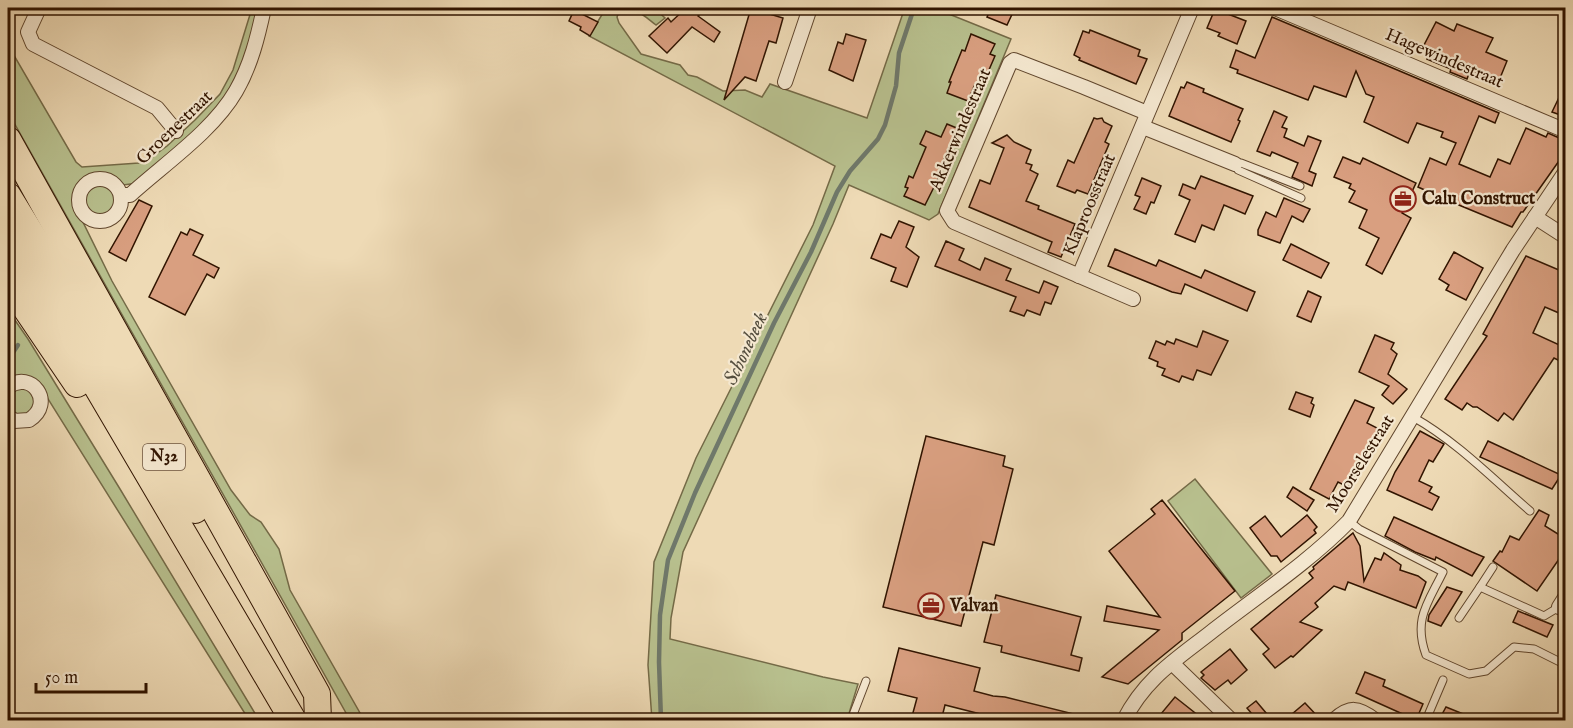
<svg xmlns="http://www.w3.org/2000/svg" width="1573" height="728" font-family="'IM FELL English',serif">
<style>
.green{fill:#b8c08e;stroke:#746a47;stroke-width:1.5}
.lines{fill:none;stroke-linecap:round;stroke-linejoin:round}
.stream{stroke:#6f786a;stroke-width:4.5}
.building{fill:#d99f80;stroke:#311400;stroke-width:1.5}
.lane-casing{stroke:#60462d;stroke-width:9}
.street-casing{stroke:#60462d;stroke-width:16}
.highway-casing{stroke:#311400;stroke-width:28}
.lane{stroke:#f4e7cf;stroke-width:7}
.street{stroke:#f4e7cf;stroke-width:14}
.highway{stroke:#eedab5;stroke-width:26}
.labels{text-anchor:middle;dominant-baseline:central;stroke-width:4.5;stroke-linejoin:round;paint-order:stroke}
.shield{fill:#f4e7cf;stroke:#6c533e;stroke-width:1.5}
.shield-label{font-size:16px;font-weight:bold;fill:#311400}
.street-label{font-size:18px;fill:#311400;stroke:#f4e7cf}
.poi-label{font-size:18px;font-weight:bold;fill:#311400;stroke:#f4e7cf;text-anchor:start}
.water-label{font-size:20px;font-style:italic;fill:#554e3e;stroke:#f4e7cf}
</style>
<rect width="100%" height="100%" fill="#eedab5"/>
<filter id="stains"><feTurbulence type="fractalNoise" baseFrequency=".00333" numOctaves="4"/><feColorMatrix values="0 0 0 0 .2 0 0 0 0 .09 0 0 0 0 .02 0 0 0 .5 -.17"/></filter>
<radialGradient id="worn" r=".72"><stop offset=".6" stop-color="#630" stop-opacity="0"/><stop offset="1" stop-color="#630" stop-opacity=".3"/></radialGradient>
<!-- green -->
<g class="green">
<path d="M252,8H261L249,56L218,111L138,183L123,185C104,171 89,171 75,192L77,210L112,281L231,490L250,515L261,522L279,549L290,590L364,720H350L8,112V45L76,162L82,167L139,163L152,157L167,146L195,120L220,94L233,70Z"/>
<path d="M606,8H654L665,18L656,25C643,15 636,6 619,12L617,17L619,23L641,54L680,65L688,75L697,77L723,91L745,90L762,97L770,84L867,118L903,13L892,10L893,8H934L1011,39L938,214L929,220L849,185L833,224L683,552L671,618L670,639L823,677L858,684L847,720H652L648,665L654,562L696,458L813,225L835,166L589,36Z"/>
<circle cx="100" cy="200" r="15"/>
<path d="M8,310L28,339L120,489L259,720H249L48,399C46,395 44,389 41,385C34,377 15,374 8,380Z"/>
<path d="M31,388L37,406L22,417L8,410L9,389Z"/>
<path d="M1195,479L1272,574L1241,598L1168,501Z"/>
</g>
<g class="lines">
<!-- stream -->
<g class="stream">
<path d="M8,360L18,345"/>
<path d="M661,720L659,662L660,615L668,560L695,493L774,323L811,252L837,192L850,171L878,139L885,125L896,86L899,53L914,8"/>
</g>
</g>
<!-- building -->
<g class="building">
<path d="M686,8H706L698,16L720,32L714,42L692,27L667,53L649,36L668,18L671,22Z"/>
<path d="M751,8H767L766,13L783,18L776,43L769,41L756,81L745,77L724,100Z"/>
<path d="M991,8H1015L1007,25L987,17Z"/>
<path d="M1215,9L1246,21L1237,44L1218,36L1220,33L1207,28Z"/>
<path d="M574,10L598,22L590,36L580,30L581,27L569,21Z"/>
<path d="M1272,17L1499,113L1495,123L1479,116L1459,164L1490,177L1498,159L1510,164L1526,128L1546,137L1548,133L1566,141V151L1523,212H1521L1512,227L1454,203L1418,187L1430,158L1446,165L1456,143L1441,137L1443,132L1417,123L1408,143L1364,122L1374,97L1366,94L1356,71L1346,97L1314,86L1308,100L1237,73L1238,70L1230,67L1236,50L1255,58Z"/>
<path d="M1436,22L1454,31L1457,24L1493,38L1486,52L1507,61L1498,83L1470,71L1467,79L1450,72L1451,69L1427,59L1431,51L1423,47Z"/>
<path d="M1090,30L1140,50L1138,56L1147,59L1136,84L1079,60L1080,58L1074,55L1083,31L1089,33Z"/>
<path d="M846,34L866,40L853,81L829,70L838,42L843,44Z"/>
<path d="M971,34L995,44L990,54L995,56L985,79L981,77L977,85L975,84L968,101L947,93L951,82H949L962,50L965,51Z"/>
<path d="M1187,82L1204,89L1203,92L1243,109L1238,120L1240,121L1231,142L1169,116L1181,87L1184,88Z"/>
<path d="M1566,83V117L1552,112Z"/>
<path d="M1274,111L1287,117L1282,127L1287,129L1284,137L1304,146L1308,136L1321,141L1309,171L1316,174L1312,186L1292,177L1298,163L1272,152L1270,156L1257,151Z"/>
<path d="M1094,118L1097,119L1102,118L1104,122L1112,126L1105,142L1109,144L1088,194L1077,190L1075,193L1057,186L1068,160L1074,163Z"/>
<path d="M947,124L959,129L951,148L949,147L938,173L940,174L934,187L925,205L904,196L908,188L905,187L909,176L913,178L926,147L920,144L926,131L941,137Z"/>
<path d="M1007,135L1014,142L1031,150L1026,163L1032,165L1030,170L1038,174L1026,201L1039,206L1038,209L1075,224L1061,257L1048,252L1052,242L969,207L980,180L990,184L1004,148L992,143Z"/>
<path d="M1343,157L1360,164L1363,158L1416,183L1402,213L1411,218L1382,274L1366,265L1379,238L1359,228L1367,210L1349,202L1355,191L1349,188L1351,184L1334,177Z"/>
<path d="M1201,176L1253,196L1245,214L1224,205L1214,230L1202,225L1195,242L1175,234L1190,200L1179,195L1183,184L1195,189Z"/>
<path d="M1142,178L1161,186L1154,203L1151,202L1146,214L1134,209L1140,197L1135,195Z"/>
<path d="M1284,198L1310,209L1303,222L1292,216L1280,243L1258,235V230L1266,212L1276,217Z"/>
<path d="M139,200L152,206L126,261L109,252Z"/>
<path d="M899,221L914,227L906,247L919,257L907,287L891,281L896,268L871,258L881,234L891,238Z"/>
<path d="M190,229L203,235L193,255L219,268L214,278L207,274L185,315L149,297L181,232L187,235Z"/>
<path d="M946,241L964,249L959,260L980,270L985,258L1011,269L1006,280L1039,293L1044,281L1058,287L1051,304L1045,302L1040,315L1027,310L1024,316L1010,311L1016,297L935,266Z"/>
<path d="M1291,244L1329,263L1321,278L1283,260Z"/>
<path d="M1115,249L1156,266L1159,260L1201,278L1205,270L1255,292L1247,311L1185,284L1181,294L1172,292L1108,266Z"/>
<path d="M1454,252L1483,268L1466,300L1446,290L1449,285L1439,279Z"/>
<path d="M1526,256L1566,273V316L1545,307L1533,333L1566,348V364L1554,358L1513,420L1504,413L1498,421L1477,407H1473L1467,403L1462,410L1445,399L1487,336L1483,334Z"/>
<path d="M1308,291L1321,297L1311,322L1297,316Z"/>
<path d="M1203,331L1228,341L1211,375L1197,370L1193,380L1182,376L1179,382L1162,375L1165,369L1157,366L1158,362L1149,358L1156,341L1165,345L1167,341L1174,344L1176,339L1197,347Z"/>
<path d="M1375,335L1394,343L1391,349L1397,354L1388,374L1407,389L1393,404L1382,395L1389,386L1359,372Z"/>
<path d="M1296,392L1313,398L1311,403L1314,405L1310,417L1289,409Z"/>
<path d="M1355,400L1374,408L1367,423L1379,429L1348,487L1338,482L1329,499L1310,489Z"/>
<path d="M1420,431L1444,444L1433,462L1429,460L1419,481L1432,487L1429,492L1439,497L1432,510L1387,490L1395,472Z"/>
<path d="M926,436L1005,456L1003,466L1013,469L994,545L983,542L961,626L883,607Z"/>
<path d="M1488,441L1561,475L1552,489L1480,457Z"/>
<path d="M1293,487L1314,500L1307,511L1287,497Z"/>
<path d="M1162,500L1235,591L1182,633V640L1128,684L1102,677L1159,630L1104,621L1107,606L1160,617L1109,551L1155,514L1151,509Z"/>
<path d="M1539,510L1549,515L1545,526L1566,539V549L1537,591L1493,561L1500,551L1502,552L1510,536L1519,540Z"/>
<path d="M1307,515L1317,527L1314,530L1316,533L1281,562L1277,556H1271L1250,528L1265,516L1281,537Z"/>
<path d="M1394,517L1472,552L1484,557L1472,576L1436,557L1435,560L1415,552L1385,536Z"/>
<path d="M1353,533L1360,546L1364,581L1375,558L1381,560L1384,553L1401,565L1400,570L1418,576L1426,582L1416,608L1348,582L1345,590L1334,586L1315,603L1318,607L1300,622L1322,630L1293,657L1291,656L1275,668L1263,654L1269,649L1251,629L1313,578L1309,573L1314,569L1313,567Z"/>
<path d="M1447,587L1462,592L1441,626L1428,621L1429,615Z"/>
<path d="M996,595L1081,617L1071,655L1082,658L1079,671L1001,652L1002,646L984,642Z"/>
<path d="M1518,611L1553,625L1547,637L1513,622Z"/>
<path d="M899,648L980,668L974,691L993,696L1005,697L1082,716V720H1004L945,705L942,717L933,714L931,720H911L917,698L888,691Z"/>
<path d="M1230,649L1247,670L1231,684L1228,680L1215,690L1201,678L1204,675L1201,672Z"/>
<path d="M1365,672L1385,680L1383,686L1423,704L1416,720L1356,693Z"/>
<path d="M1175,697L1204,720H1167L1160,715Z"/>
<path d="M1256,701L1272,720H1257L1247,708Z"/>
<path d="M1305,703L1321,720H1285Z"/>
<path d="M1446,707L1478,720H1439Z"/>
</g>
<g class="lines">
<!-- lane casing -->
<g class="lane-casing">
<g id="lane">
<path d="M1235,164L1238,170L1301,198"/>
<path d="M1235,164L1241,163L1300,186"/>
<path d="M1413,417C1456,441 1493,479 1530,511"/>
<path d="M1349,521L1359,529L1443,572C1428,603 1413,619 1426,655L1469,674L1486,671L1514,647L1534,649L1566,665"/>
<path d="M1493,567L1480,587L1544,616L1559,607"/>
<path d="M1459,618L1480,587"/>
<path d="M851,720L866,681"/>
<path d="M1426,720L1443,680"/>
</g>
</g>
<!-- street casing -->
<g class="street-casing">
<g id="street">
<path d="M39,8L28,32L33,44L157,108L176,131"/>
<path d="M1275,8L1566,131"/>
<path d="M785,82L810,8"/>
<path d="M1143,127L1235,164"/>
<circle cx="100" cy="200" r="21"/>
<path d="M121,195H130C164,164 213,131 236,91C251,65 258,36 264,8"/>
<path d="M1535,217L1566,237"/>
<path d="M1079,276L1192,8"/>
<path d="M1133,299L954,222L947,211L1010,63L1014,60L1084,87L1147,113"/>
<path d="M8,387C31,369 56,403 29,420L14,421L8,416"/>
<path d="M1559,607L1566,596"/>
<path d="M1172,663L1231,720"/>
<path d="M1124,720C1145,679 1174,661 1210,633C1256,597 1308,563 1349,521L1513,250L1566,171"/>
<path d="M1334,720C1350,706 1358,707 1375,720"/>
</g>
</g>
<!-- highway casing -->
<g class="highway-casing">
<g id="highway">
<path d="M8,140L317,694L318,720"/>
<path d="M8,196L89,328L195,510"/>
<path d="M8,240L70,341L293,720"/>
<path d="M8,282L77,384"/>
</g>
</g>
<!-- lane -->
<use href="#lane" class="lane"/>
<!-- street -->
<use href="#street" class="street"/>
<!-- highway -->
<use href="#highway" class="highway"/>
</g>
<!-- icons -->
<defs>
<g id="office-ring" transform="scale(1.35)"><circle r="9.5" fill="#f4e7cf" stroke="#8f2418" stroke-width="1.5"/><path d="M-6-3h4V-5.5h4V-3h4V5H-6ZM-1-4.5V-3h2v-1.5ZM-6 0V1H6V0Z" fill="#8f2418"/></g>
</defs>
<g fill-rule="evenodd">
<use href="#office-ring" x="1403" y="199"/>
<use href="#office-ring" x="931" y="606"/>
</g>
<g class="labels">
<!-- shield labels -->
<rect class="shield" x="143" y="444" width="42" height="26" rx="4.5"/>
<g class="shield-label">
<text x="164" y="457">N32</text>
</g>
<!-- street labels -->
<g class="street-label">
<text transform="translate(1444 59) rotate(23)">Hagewindestraat</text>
<text transform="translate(175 128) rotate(-44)">Groenestraat</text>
<text transform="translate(961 130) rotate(-67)">Akkerwindestraat</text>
<text transform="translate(1090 205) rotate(-67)">Klaproosstraat</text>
<text transform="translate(1361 464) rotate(-58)">Moorselestraat</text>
</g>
<!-- poi labels -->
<g class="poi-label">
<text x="1422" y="199">Calu Construct</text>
<text x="950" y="606">Valvan</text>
</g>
<!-- water labels -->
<g class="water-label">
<text transform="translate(746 349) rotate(-65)">Schonebeek</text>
</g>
</g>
<!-- margin -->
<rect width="1573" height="728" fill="none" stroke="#eedab5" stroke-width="30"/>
<rect x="9" y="9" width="1555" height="710" fill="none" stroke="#311400" stroke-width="3"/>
<rect x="15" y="15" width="1543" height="698" fill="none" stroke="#311400" stroke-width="1.5"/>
<!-- scale -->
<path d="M36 683v9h110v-9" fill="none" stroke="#311400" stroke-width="3"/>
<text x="45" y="683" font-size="18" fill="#311400" stroke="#f4e7cf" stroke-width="4.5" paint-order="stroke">50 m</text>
<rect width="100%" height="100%" filter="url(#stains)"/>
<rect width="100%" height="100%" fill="url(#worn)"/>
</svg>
